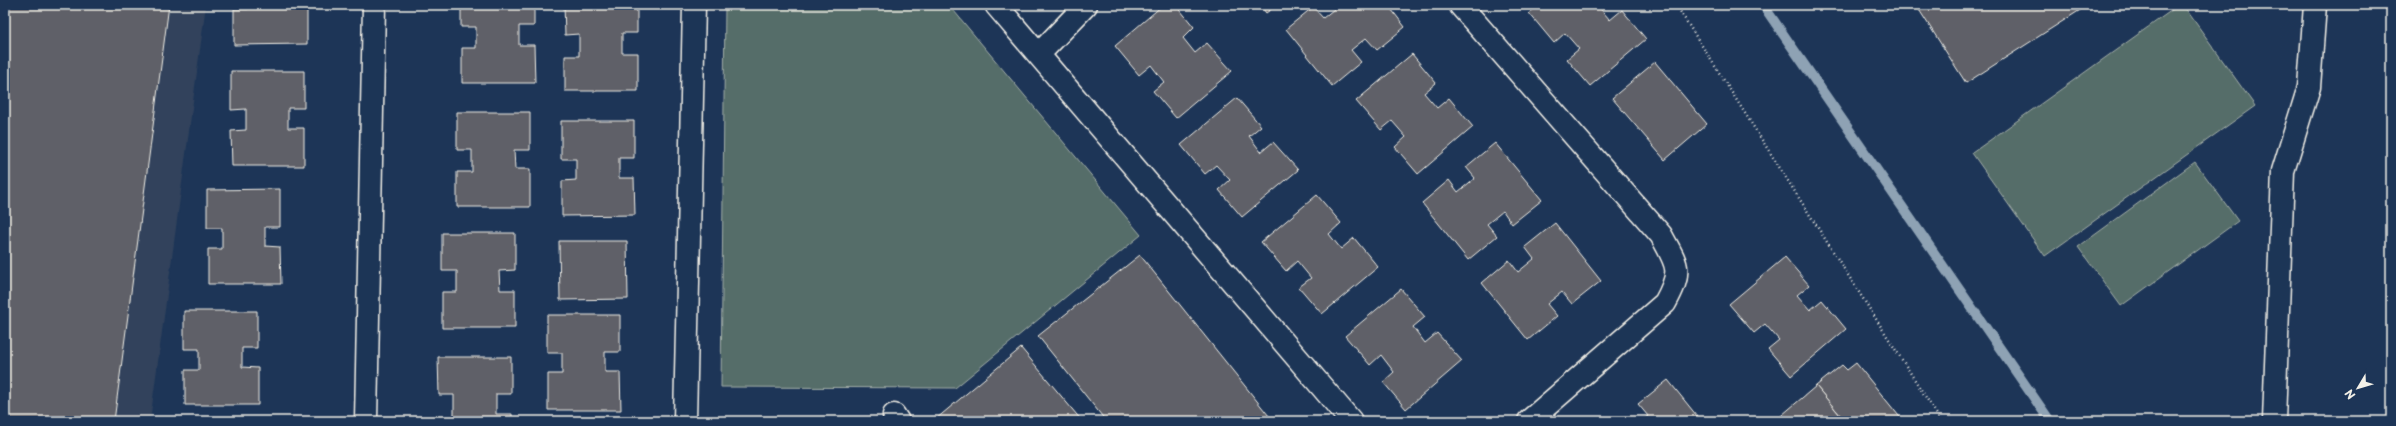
<svg xmlns="http://www.w3.org/2000/svg" width="2396" height="426" font-family="'Playpen Sans',sans-serif">
<style>
.built{fill:#30425c}
.green{fill:#556d69;stroke:#a4afa8}
.lines{fill:none;stroke-linecap:round;stroke-linejoin:round}
.stream{stroke:#8ea2b4;stroke-width:10}
.building{fill:#5e6068;stroke:#f4f1e8}
.minor-casing{stroke:#f4f1e8;stroke-width:25}
.path{stroke:#f4f1e8;stroke-width:2.5;stroke-dasharray:1 3;stroke-linecap:butt}
.minor{stroke:#1d3557;stroke-width:22}
</style>
<rect width="100%" height="100%" fill="#1d3557"/>
<filter id="ink" filterUnits="userSpaceOnUse"><feTurbulence type="fractalNoise" baseFrequency=".025" numOctaves="2"/><feDisplacementMap in="SourceGraphic" scale="8" xChannelSelector="R" yChannelSelector="G"/><feConvolveMatrix kernelMatrix="1 2 1 2 8 2 1 2 1" color-interpolation-filters="sRGB"/></filter>
<g filter="url(#ink)">
<!-- built -->
<path class="built" d="M5,5H206L150,421H5Z"/>
<!-- green -->
<g class="green">
<path d="M725,5H949L1141,235L955,388L721,387Z"/>
<path d="M2179,5H2183L2255,106L2045,256L1972,153Z"/>
<path d="M2195,162L2238,221L2121,306L2078,247Z"/>
</g>
<g class="lines">
<!-- stream -->
<path class="stream" d="M1763,5L2050,421"/>
</g>
<!-- building -->
<g class="building">
<path d="M5,5H169L114,421H5Z"/>
<path d="M248,5L307,7V44L234,45V9H248Z"/>
<path d="M461,5H534V26H519V45H534L535,83H462V48H476V27H461Z"/>
<path d="M564,5H637V33H622V53H638V91H565V56H579V34L565,35Z"/>
<path d="M1163,5H1176L1194,27L1183,38L1195,53L1207,43L1232,71L1176,118L1153,91L1164,82L1151,65L1139,75L1115,46Z"/>
<path d="M1260,5H1277L1266,13Z"/>
<path d="M1339,5H1388L1405,27L1377,50L1366,38L1351,50L1361,62L1332,86L1286,29L1313,7L1323,18Z"/>
<path d="M1539,5H1597L1610,20L1622,10L1646,39L1590,86L1567,59L1579,49L1565,33L1554,43L1529,13Z"/>
<path d="M1916,5H2088L1966,83Z"/>
<path d="M1412,54L1436,83L1424,93L1437,108L1449,98L1473,127L1418,174L1395,147L1406,137L1392,121L1381,130L1356,101Z"/>
<path d="M1655,62L1707,124L1665,160L1612,98Z"/>
<path d="M231,71H304V108H288V128H304V166H232L231,131L246,130V109L231,110Z"/>
<path d="M1237,98L1261,126L1249,136L1261,152L1273,142L1298,170L1242,217L1219,190L1230,180L1216,165L1205,174L1181,145Z"/>
<path d="M457,112H530V150H514L515,169H530V207H457V172H472V150H457Z"/>
<path d="M561,121H634V158H619V178H634L635,215L562,216V181L576,180V159H561Z"/>
<path d="M1495,143L1542,200L1512,224L1503,211L1487,224L1497,236L1468,260L1422,203L1449,180L1458,192L1475,178L1466,167Z"/>
<path d="M280,189V227H265V246L280,247L281,284H208V249H222V228H207V190Z"/>
<path d="M1317,195L1341,223L1329,234L1341,249L1354,238L1378,267L1322,314L1299,287L1311,278L1297,261L1286,271L1261,242Z"/>
<path d="M1555,223L1601,281L1572,304L1562,292L1547,304L1557,316L1528,340L1482,283L1509,260L1518,272L1534,259L1525,247Z"/>
<path d="M442,233H515V270L499,271L500,290H515V328H442V292H457V271H442Z"/>
<path d="M559,241H627L628,299L560,300Z"/>
<path d="M1140,255L1273,421H1106L1038,336Z"/>
<path d="M1785,257L1809,285L1797,295L1810,310L1822,300L1846,329L1791,376L1768,349L1779,340L1765,324L1754,333L1729,304Z"/>
<path d="M1401,289L1425,317L1413,327L1425,343L1437,333L1462,361L1406,409L1383,382L1394,372L1381,355L1370,365L1345,336Z"/>
<path d="M184,311H257V348H242V367L258,368V405H185V370H199V349H184Z"/>
<path d="M547,315H620V352H605V372H620L621,410H548V374H562V353H547Z"/>
<path d="M1021,348L1082,421H938L936,419Z"/>
<path d="M438,357H511V394H496V414H512V421H439V417H454V395H439Z"/>
<path d="M1856,363L1903,421H1845L1816,386L1842,365L1847,370Z"/>
<path d="M1668,380L1701,421H1641L1648,416L1638,404Z"/>
<path d="M1816,386L1844,420L1775,421Z"/>
</g>
<g class="lines">
<!-- minor casing -->
<g class="minor-casing">
<g id="minor">
<path d="M996,5L1351,421"/>
<path d="M1460,5L1661,235C1678,266 1683,270 1665,303L1529,421"/>
<path d="M1039,54L1086,5"/>
<path d="M894,415L898,421"/>
<path d="M366,421L374,5"/>
<path d="M685,421L694,5"/>
<path d="M2274,421L2283,171L2309,87L2315,5"/>
</g>
</g>
<!-- path -->
<path class="path" d="M1676,5L1941,421"/>
<!-- minor -->
<use href="#minor" class="minor"/>
</g>
</g>
<!-- margin -->
<rect width="2396" height="426" fill="none" stroke="#1d3557" stroke-width="20"/>
<rect x="10" y="10" width="2376" height="406" fill="none" stroke="#f4f1e8" stroke-width="1.5" filter="url(#ink)"/>
<!-- north arrow -->
<g transform="translate(2358 388) rotate(232)" stroke="#1d3557" stroke-width="3" paint-order="stroke">
<path d="M0-3L7 15L0 10L-7 15Z" fill="#f4f1e8"/>
<text y="-6" font-size="11" font-weight="bold" text-anchor="middle" fill="#f4f1e8">N</text>
</g>
</svg>
